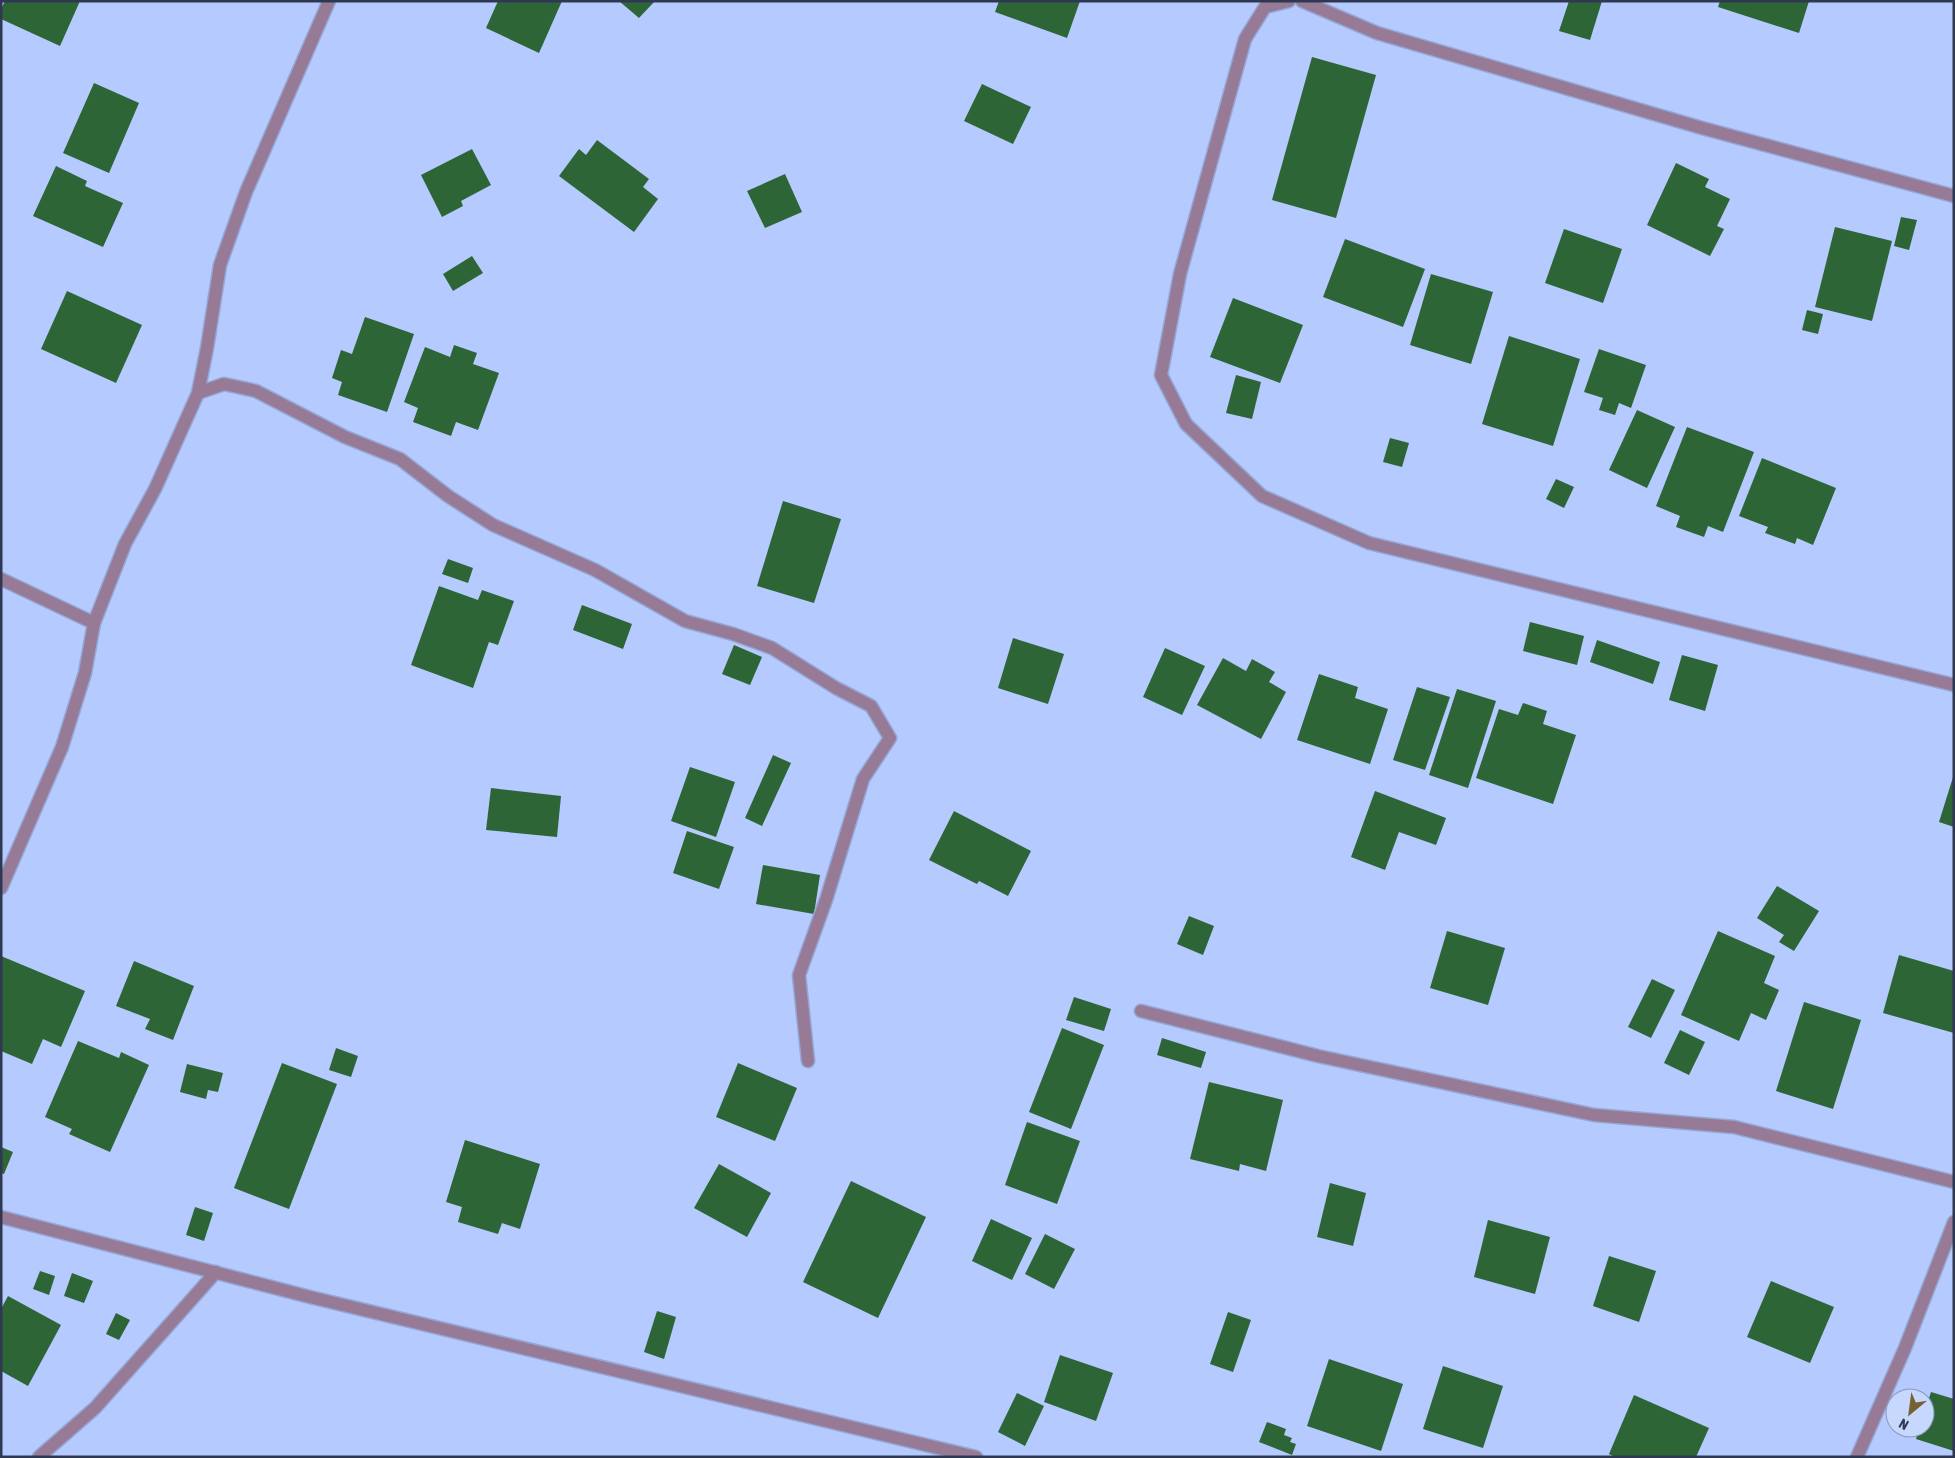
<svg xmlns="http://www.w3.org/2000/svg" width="1955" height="1458" font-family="'Asap Condensed',sans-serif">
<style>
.building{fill:#2e6536}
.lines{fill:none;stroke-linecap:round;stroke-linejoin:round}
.minor-casing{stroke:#95a7d5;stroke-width:15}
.minor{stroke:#977a96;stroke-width:12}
</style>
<rect width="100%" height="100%" fill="#b5cafe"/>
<!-- building -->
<g class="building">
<path d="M5,1H80L60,46L1,19V9Z"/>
<path d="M498,1H562L539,53L486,28Z"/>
<path d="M619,1H655L639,18Z"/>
<path d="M999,1H1080L1067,38L995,12Z"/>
<path d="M1569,1H1602L1590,40L1559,31Z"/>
<path d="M1720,1H1809L1799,33L1718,7Z"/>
<path d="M1312,57L1376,75L1336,218L1272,200Z"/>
<path d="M94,83L139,103L109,173L63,153Z"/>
<path d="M982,84L1031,107L1013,144L964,121Z"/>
<path d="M597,140L649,179L643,187L658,199L634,232L559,176L579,149L586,155Z"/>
<path d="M472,149L491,185L461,201L463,206L442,217L421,175Z"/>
<path d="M1676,163L1709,179L1705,187L1730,199L1717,226L1724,229L1710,256L1647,225Z"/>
<path d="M56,166L87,181L85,186L123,203L103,247L33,216Z"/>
<path d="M785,174L802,212L765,228L747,191Z"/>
<path d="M1901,217L1917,220L1909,250L1894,246Z"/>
<path d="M1835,227L1892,241L1872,321L1815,307Z"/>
<path d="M1564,229L1622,249L1603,303L1545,283Z"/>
<path d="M1345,239L1425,269L1403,327L1323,297Z"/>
<path d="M472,256L483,273L453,291L443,274Z"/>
<path d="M1431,274L1493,292L1471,364L1410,345Z"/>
<path d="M67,291L142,325L116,383L41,349Z"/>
<path d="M1233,298L1303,325L1280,383L1210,357Z"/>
<path d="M1807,310L1823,314L1818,334L1802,330Z"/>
<path d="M365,317L414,334L387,412L338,395L342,382L332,378L341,350L352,354Z"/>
<path d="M1509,336L1580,359L1553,446L1482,424Z"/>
<path d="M454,345L477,353L473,364L499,373L478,430L456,422L451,436L413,422L418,408L404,402L425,347L450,357Z"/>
<path d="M1599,349L1646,365L1631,408L1619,403L1615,415L1599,410L1603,398L1584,392Z"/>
<path d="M1236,375L1261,382L1252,419L1226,413Z"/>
<path d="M1637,410L1675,427L1647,488L1609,470Z"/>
<path d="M1687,427L1754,452L1723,532L1708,526L1704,537L1676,527L1680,516L1656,506Z"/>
<path d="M1390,438L1409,443L1402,467L1383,462Z"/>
<path d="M1762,458L1836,488L1813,545L1797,538L1795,544L1765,533L1768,527L1739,516Z"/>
<path d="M1556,479L1574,487L1564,508L1546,499Z"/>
<path d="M783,501L841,519L814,603L757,586Z"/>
<path d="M448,559L473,568L468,583L442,574Z"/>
<path d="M439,586L478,600L482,590L514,601L498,645L489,642L473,688L411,665Z"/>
<path d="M582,605L632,624L623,649L573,630Z"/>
<path d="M1530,622L1584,636L1577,665L1523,651Z"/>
<path d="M1013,638L1064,654L1048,704L998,688Z"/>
<path d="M1597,640L1660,662L1653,684L1590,662Z"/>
<path d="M734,645L762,657L750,685L722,674Z"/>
<path d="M1165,648L1205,666L1182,715L1143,697Z"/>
<path d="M1682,655L1718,665L1705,711L1669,700Z"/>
<path d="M1223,658L1246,671L1252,659L1275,672L1269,682L1286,692L1261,739L1197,705Z"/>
<path d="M1319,674L1358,687L1355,698L1388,709L1370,764L1297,740Z"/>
<path d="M1417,687L1450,697L1425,770L1393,760Z"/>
<path d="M1457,689L1496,701L1468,788L1429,775Z"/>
<path d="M1523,703L1547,711L1543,724L1576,735L1553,804L1476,778L1499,709L1518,715Z"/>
<path d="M773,755L791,763L762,826L745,818Z"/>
<path d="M690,767L735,782L716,837L671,821Z"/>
<path d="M1954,774V827L1939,822Z"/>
<path d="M491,788L561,796L557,837L486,830Z"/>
<path d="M1375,791L1446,818L1436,845L1399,832L1385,870L1351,857Z"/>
<path d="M954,811L1031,851L1008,896L979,881L977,884L929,860Z"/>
<path d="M687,831L734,847L719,889L673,873Z"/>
<path d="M763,865L820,875L814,914L756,904Z"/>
<path d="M1777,886L1819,911L1794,951L1779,942L1784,935L1757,918Z"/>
<path d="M1189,916L1214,926L1203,955L1177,944Z"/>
<path d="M1447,931L1505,948L1488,1005L1430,988Z"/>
<path d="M1718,931L1775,956L1764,983L1779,990L1766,1020L1751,1013L1739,1041L1681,1015Z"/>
<path d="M1899,955L1954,971V1033L1883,1013Z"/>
<path d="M1,956L85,991L61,1047L43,1039L32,1064L1,1051Z"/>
<path d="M134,961L194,986L173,1040L145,1029L150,1019L116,1006Z"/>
<path d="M1652,979L1675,990L1651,1038L1628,1027Z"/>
<path d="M1074,997L1111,1009L1104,1031L1066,1020Z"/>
<path d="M1804,1002L1861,1020L1833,1109L1776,1091Z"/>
<path d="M1062,1028L1104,1045L1071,1129L1029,1112Z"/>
<path d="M1680,1030L1705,1042L1689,1075L1664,1063Z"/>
<path d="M1162,1038L1206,1052L1201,1068L1157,1055Z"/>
<path d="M78,1041L119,1058L121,1052L149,1065L110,1152L69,1134L72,1129L45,1117Z"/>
<path d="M336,1048L358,1056L351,1077L329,1070Z"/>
<path d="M282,1063L337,1084L289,1209L234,1188Z"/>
<path d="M738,1063L797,1088L775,1141L716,1117Z"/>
<path d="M187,1064L223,1073L218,1092L208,1090L206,1099L180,1092Z"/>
<path d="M1209,1082L1283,1100L1266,1171L1240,1164L1239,1171L1190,1159Z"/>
<path d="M1027,1122L1080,1141L1057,1204L1005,1185Z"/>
<path d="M465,1140L540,1164L520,1229L502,1223L498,1234L458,1222L462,1207L446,1202Z"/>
<path d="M1,1147L13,1152L4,1174L1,1173Z"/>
<path d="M719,1164L771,1193L747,1237L694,1208Z"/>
<path d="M851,1181L926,1217L878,1318L803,1282Z"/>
<path d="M1330,1183L1366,1193L1353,1246L1317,1237Z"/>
<path d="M195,1207L213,1213L204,1241L186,1235Z"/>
<path d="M991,1219L1032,1238L1012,1280L972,1261Z"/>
<path d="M1488,1220L1550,1237L1535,1294L1474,1277Z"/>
<path d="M1045,1234L1075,1249L1054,1289L1025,1274Z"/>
<path d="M1609,1256L1656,1271L1639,1322L1593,1306Z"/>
<path d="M40,1271L55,1276L49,1295L33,1289Z"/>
<path d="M72,1273L93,1281L84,1303L64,1296Z"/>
<path d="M1771,1281L1834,1307L1810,1363L1747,1337Z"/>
<path d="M8,1296L61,1325L28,1386L1,1371V1309Z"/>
<path d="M657,1311L676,1317L664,1359L644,1352Z"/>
<path d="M1228,1312L1251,1320L1233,1372L1210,1364Z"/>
<path d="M116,1313L130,1320L119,1340L106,1334Z"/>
<path d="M1060,1355L1113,1373L1096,1421L1044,1402Z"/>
<path d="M1329,1359L1403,1384L1381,1451L1307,1426Z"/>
<path d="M1443,1366L1503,1386L1483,1448L1423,1429Z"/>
<path d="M1931,1392L1954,1399V1451L1916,1439L1919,1428H1925V1410Z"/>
<path d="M1017,1393L1044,1406L1025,1446L998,1432Z"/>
<path d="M1634,1395L1709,1428L1696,1457H1615L1609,1454Z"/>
<path d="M1267,1422L1286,1429L1284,1435L1292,1438L1290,1442L1296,1444L1292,1455L1259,1442Z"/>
</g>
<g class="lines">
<!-- minor casing -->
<g class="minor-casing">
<g id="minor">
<path d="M1289,1L1265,7L1245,39L1180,274L1161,375L1186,424L1262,496L1369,543L1954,685"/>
<path d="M1302,1L1377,33L1702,128L1954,196"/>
<path d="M198,393L224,384L256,391L345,437L400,459L448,496L493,525L595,570L685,621L733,634L772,648L836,688L871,706L890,738L863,779L826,900L799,975L808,1061"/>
<path d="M1,579L94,623"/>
<path d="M1,888L62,747L85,673L94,623L125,544L155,489L198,393L207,348L220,265L246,192L329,1"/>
<path d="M1141,1011L1318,1056L1594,1115L1734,1127L1954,1182"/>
<path d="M1,1217L310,1297L976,1457"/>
<path d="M39,1457L95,1408L216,1272"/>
<path d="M1857,1457L1905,1348L1954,1222"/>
</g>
</g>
<!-- minor -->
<use href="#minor" class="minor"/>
</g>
<!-- border -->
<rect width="1955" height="1458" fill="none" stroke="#2e3852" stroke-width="5"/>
<!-- north arrow -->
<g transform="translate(1910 1413) rotate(209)"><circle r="24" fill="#c7d8ff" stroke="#8a98ba"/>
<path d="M0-4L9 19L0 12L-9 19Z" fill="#766130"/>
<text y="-8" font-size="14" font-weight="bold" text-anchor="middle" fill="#2e3852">N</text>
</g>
</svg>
